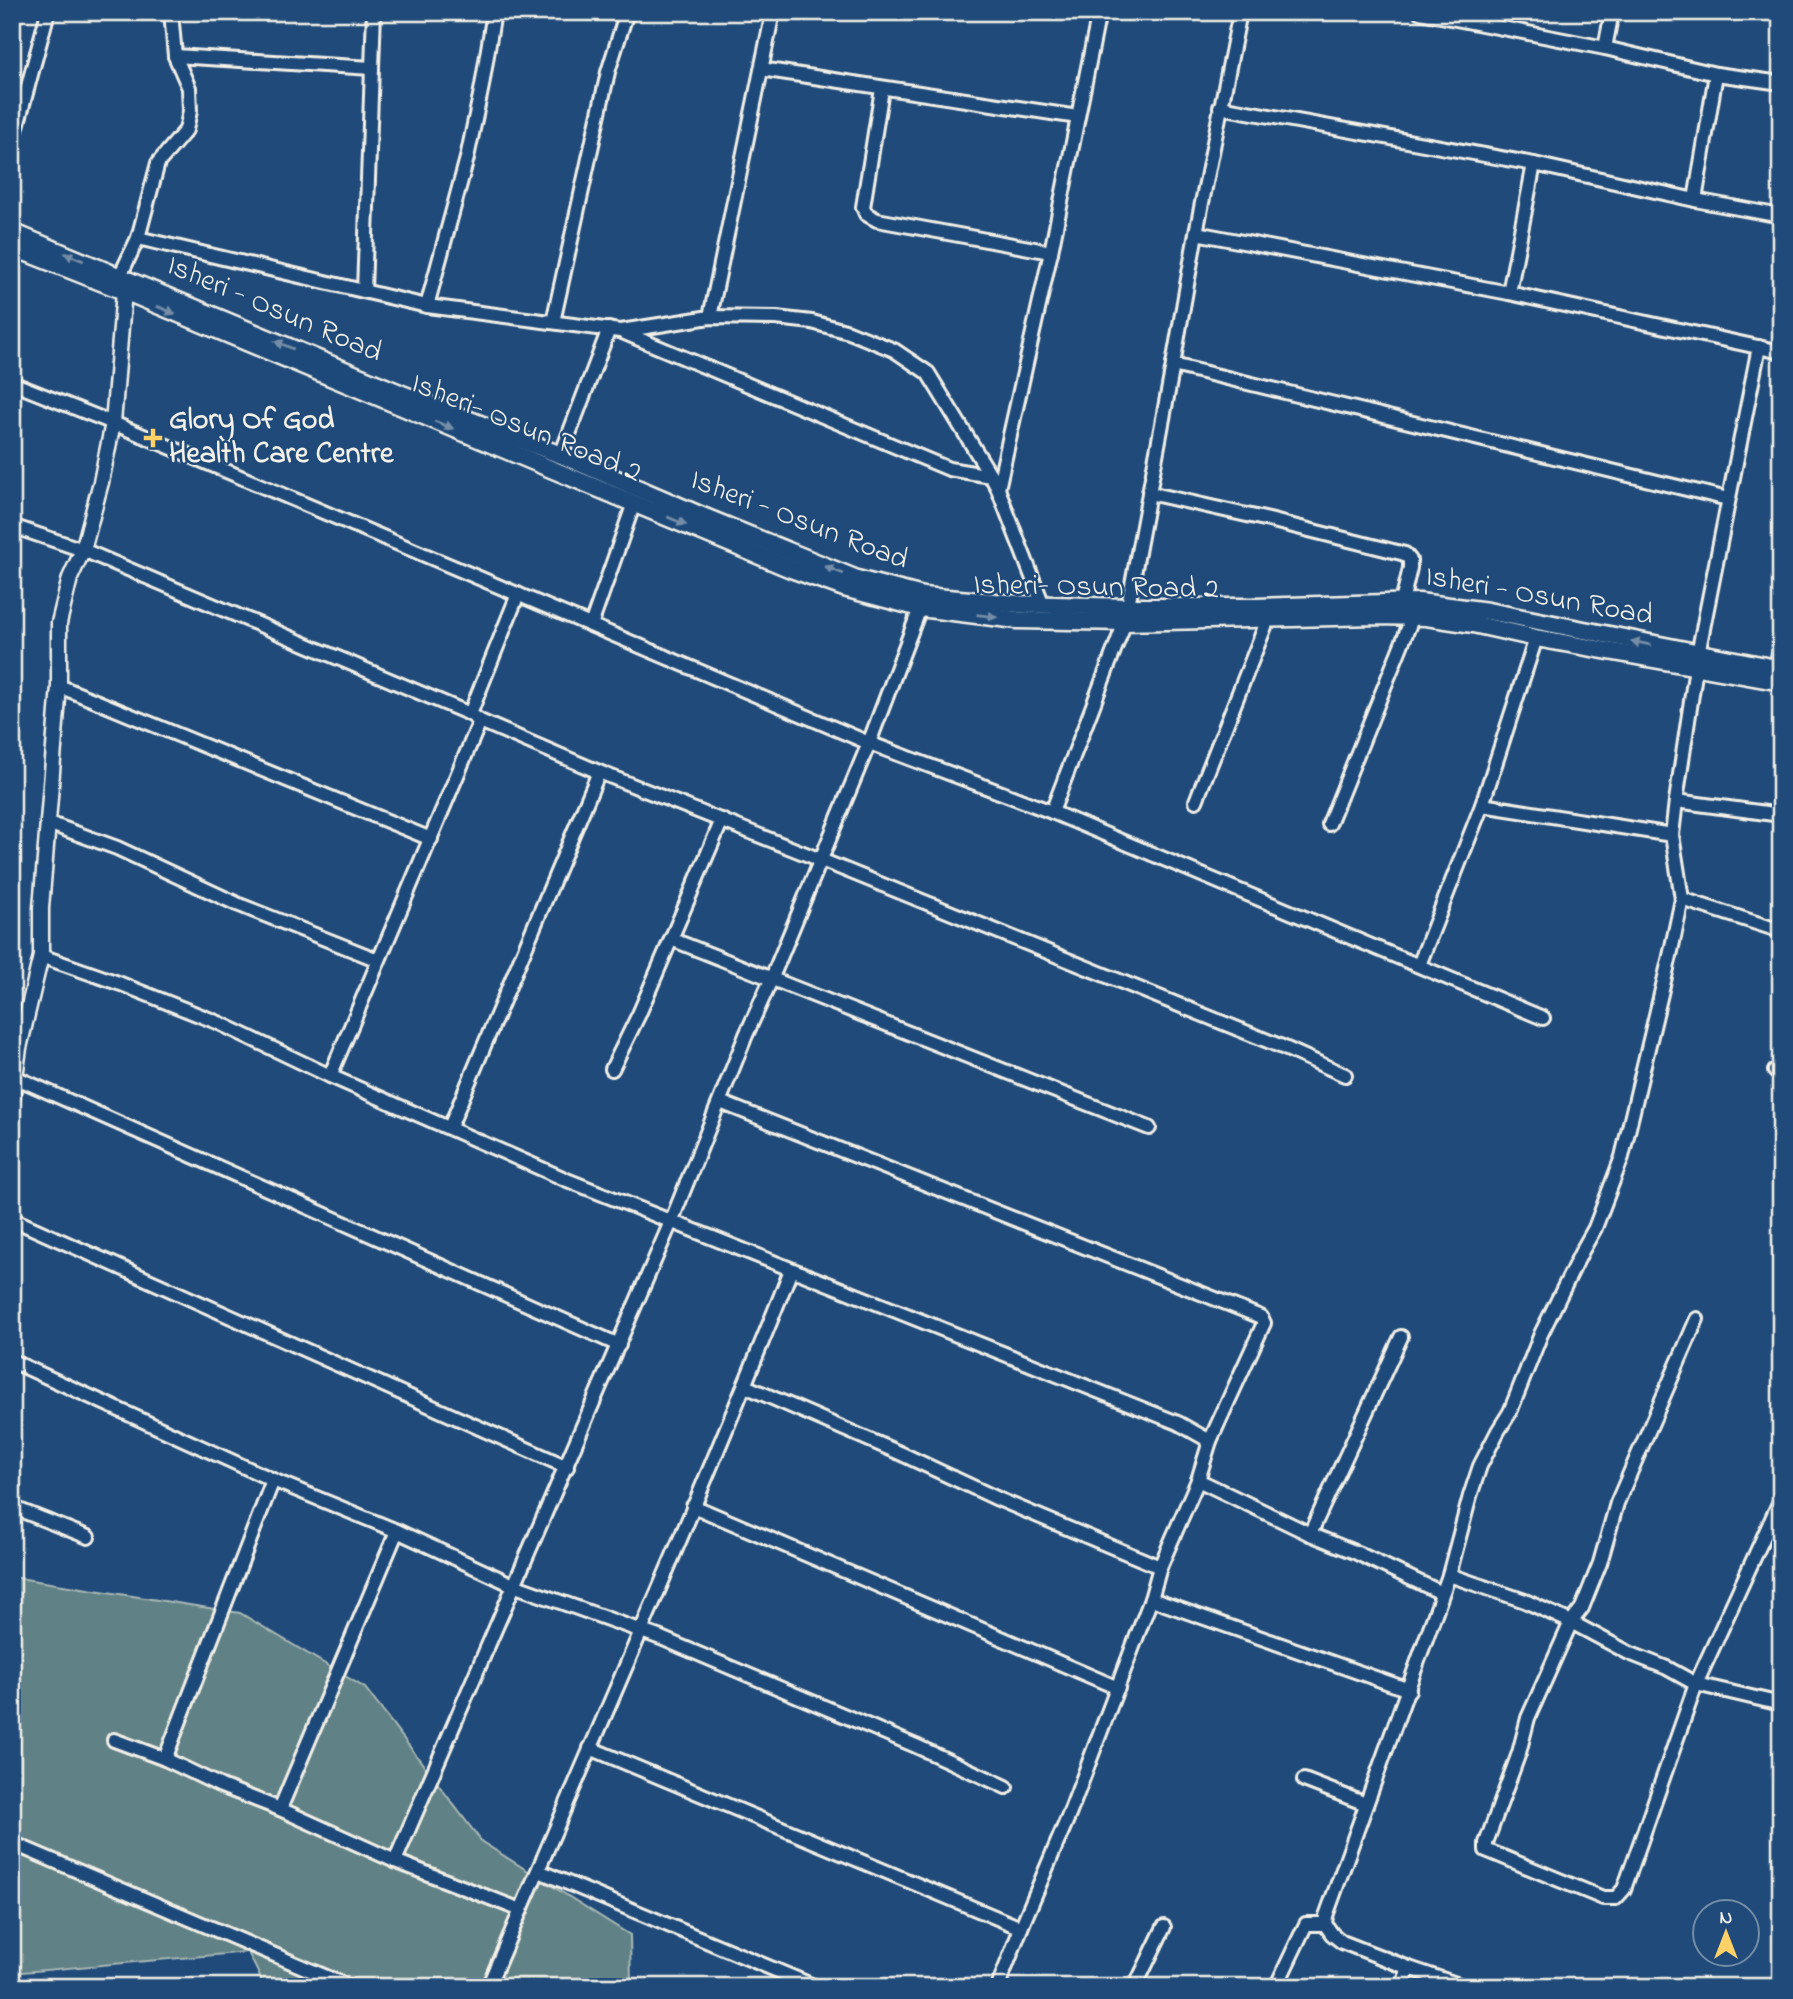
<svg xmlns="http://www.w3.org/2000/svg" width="1793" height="1999" font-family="'Indie Flower',sans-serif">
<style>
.green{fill:#608185;stroke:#aab9b6;stroke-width:2}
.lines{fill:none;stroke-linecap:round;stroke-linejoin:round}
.minor-casing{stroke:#f4f1e8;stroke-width:18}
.tertiary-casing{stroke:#f4f1e8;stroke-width:19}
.secondary-casing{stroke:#f4f1e8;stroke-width:21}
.minor{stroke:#1f4a7a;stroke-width:12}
.tertiary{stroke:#1f4a7a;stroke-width:14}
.secondary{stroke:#1f4a7a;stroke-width:16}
.oneway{fill:#748da6}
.poi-dot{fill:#ffd166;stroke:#1f4a7a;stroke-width:2.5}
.labels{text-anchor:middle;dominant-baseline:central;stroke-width:5;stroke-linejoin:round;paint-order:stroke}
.street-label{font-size:30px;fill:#f4f1e8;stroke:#1f4a7a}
.poi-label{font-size:30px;font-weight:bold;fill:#f4f1e8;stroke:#1f4a7a;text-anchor:start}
</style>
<rect width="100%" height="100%" fill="#1f4a7a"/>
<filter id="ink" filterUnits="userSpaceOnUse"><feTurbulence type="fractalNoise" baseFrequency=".0143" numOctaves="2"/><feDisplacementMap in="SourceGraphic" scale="14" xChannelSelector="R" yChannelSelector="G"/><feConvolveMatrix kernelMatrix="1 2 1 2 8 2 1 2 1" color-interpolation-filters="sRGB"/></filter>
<g filter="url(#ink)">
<!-- green -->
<path class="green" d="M12,1577L240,1613L365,1688L482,1842L630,1935L631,1987H265L248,1952L12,1973Z"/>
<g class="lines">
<!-- minor casing -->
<g class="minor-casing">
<g id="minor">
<path d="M1420,12L1605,48L1716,74L1781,83"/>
<path d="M1605,48L1612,12"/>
<path d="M175,56L372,68"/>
<path d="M761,69L1078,117"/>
<path d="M882,89L863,207L866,214L877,220L1051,252"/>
<path d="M1220,107L1534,164L1695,200L1781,216"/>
<path d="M12,145L48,12"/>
<path d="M1695,200L1716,74"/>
<path d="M1196,233L1509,293L1781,352"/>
<path d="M138,238L158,163L186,130L190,111L189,88L175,56L171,12"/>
<path d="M120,276L138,238L427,306L620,331L949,469L991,476"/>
<path d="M364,291L374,12"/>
<path d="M1509,293L1534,164"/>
<path d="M427,306L467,158L482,86L494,12"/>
<path d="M710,317L773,12"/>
<path d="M553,322L608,72L624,21L628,12"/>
<path d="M621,331L710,317L776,318L812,322L849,332L894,350L928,373L991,476L998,489L1043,605"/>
<path d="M1759,347L1698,654L1676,801L1672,835L1682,899L1781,931"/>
<path d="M1173,365L1728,499"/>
<path d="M12,383L113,423L869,743L1052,812L1543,1018"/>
<path d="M561,455L609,329"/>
<path d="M998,489L1051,252L1099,12"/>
<path d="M1149,493L1269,520L1405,554L1410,560V568L1402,602"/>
<path d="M12,526L83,550L470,714L480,721L599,772L821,860L1280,1046L1345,1075"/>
<path d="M591,625L634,503"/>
<path d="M1776,668L1781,643"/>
<path d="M59,686L431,839"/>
<path d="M470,714L518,594"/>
<path d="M1196,801L1268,619"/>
<path d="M1676,801L1781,815"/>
<path d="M1482,805L1672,835"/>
<path d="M1052,812L1125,622L1173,365L1196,233L1240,12"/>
<path d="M48,823L117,848L237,904L378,960"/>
<path d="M1329,824L1413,616"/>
<path d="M671,939L1149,1128"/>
<path d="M41,956L121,984L219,1023L330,1076L567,1180L1178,1423L1210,1441"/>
<path d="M1419,965L1482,805L1536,638"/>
<path d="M612,1069L639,1014L722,820"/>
<path d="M1775,1071L1781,1073"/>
<path d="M330,1076L480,721"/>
<path d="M17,1078L619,1345"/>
<path d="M720,1102L1261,1317L1264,1323L1210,1441L1198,1480L1310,1534L1357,1553L1442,1593"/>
<path d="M450,1127L599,772"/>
<path d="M12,1219L567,1467"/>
<path d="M1697,1319L1617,1503L1600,1563L1582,1608L1571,1622L1528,1718L1519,1753L1486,1843V1850L1603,1898H1616L1624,1889L1696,1684L1781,1499"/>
<path d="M12,1361L273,1480L397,1531L513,1585L661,1638L916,1746L1006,1787"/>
<path d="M745,1386L902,1454L998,1499L1160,1567"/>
<path d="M693,1506L1118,1688"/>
<path d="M12,1507L88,1537"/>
<path d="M1310,1534L1401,1337"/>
<path d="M1449,1575L1525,1601L1571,1622L1629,1653L1667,1668L1696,1684L1781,1704"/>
<path d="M1151,1599L1409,1690"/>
<path d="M114,1740L165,1759L221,1786L280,1809L395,1861L521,1910"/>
<path d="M590,1748L1021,1928"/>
<path d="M165,1759L273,1480"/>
<path d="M1304,1780L1366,1804"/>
<path d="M280,1809L397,1531"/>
<path d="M12,1843L350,1987"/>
<path d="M395,1861L671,1222L746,1035L771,980L869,743L920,608"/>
<path d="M539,1871L816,1987"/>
<path d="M12,1982L23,1987"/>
<path d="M488,1987C590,1748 695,1511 791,1270"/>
<path d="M998,1987L1021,1928L1069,1815L1151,1599L1160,1567L1198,1480"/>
<path d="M1135,1987L1164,1927"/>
<path d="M1276,1987L1306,1924H1325"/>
<path d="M1402,1987L1409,1968"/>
<path d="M1465,1987L1409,1968L1342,1942L1332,1934L1325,1924L1326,1916L1449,1575L1470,1496L1480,1466L1498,1431L1510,1412L1541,1334L1582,1251L1595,1228L1622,1157L1670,956L1682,899"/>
</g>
</g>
<!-- tertiary casing -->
<g class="tertiary-casing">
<path id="tertiary" d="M12,1099L19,1048L41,956V908L59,686V623L70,578L83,550L101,482L113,423L124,291L127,284"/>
</g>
<!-- secondary casing -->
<g class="secondary-casing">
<g id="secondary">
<path d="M12,232L402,394L561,455L700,515L857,579L923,596L1019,604L1127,607H1257L1419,602L1488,611L1781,669"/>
<path d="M12,247L124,291L791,569L844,588L920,608L1017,620L1125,622L1376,616L1426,617L1473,624L1536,638L1781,682"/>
</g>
</g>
<!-- minor -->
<use href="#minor" class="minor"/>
<!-- tertiary -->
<use href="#tertiary" class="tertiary"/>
<!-- secondary -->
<use href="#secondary" class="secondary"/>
</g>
<!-- one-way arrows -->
<defs><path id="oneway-solid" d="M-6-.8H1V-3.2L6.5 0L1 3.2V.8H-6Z" transform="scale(1.75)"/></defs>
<g class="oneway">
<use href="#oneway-solid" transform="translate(74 257) rotate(-158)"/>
<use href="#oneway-solid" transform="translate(166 310) rotate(23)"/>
<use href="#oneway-solid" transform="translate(284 345) rotate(-157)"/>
<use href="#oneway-solid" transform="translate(444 425) rotate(22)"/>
<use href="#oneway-solid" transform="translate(677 521) rotate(23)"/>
<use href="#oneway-solid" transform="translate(834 570) rotate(-158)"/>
<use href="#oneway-solid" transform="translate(987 616) rotate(7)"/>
<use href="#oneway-solid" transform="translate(1641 643) rotate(-169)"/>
</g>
</g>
<!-- markers -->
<path class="poi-dot" d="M149.5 427.5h7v7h7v7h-7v7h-7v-7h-7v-7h7z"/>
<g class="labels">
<!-- street labels -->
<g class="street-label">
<text transform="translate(274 310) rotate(23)">Isheri - Osun Road</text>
<text transform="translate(526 429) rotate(22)">Isheri- Osun Road 2</text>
<text transform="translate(799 521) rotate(21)">Isheri - Osun Road</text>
<text transform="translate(1096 588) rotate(1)">Isheri- Osun Road 2</text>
<text transform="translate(1539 597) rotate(10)">Isheri - Osun Road</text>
</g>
<!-- poi labels -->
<g class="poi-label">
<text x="169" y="421">Glory Of God<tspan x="169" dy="34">Health Care Centre</tspan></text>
</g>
</g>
<!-- margin -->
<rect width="1793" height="1999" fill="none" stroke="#1f4a7a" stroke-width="42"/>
<rect x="21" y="21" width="1751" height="1957" fill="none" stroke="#f4f1e8" stroke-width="2.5" filter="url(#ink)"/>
<!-- north arrow -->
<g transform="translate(1726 1933)"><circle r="33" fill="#1f4a7a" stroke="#748da6" stroke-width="2"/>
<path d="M0-5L12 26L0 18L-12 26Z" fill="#ffd166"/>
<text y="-10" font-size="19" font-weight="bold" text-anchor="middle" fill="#f4f1e8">N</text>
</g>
</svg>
